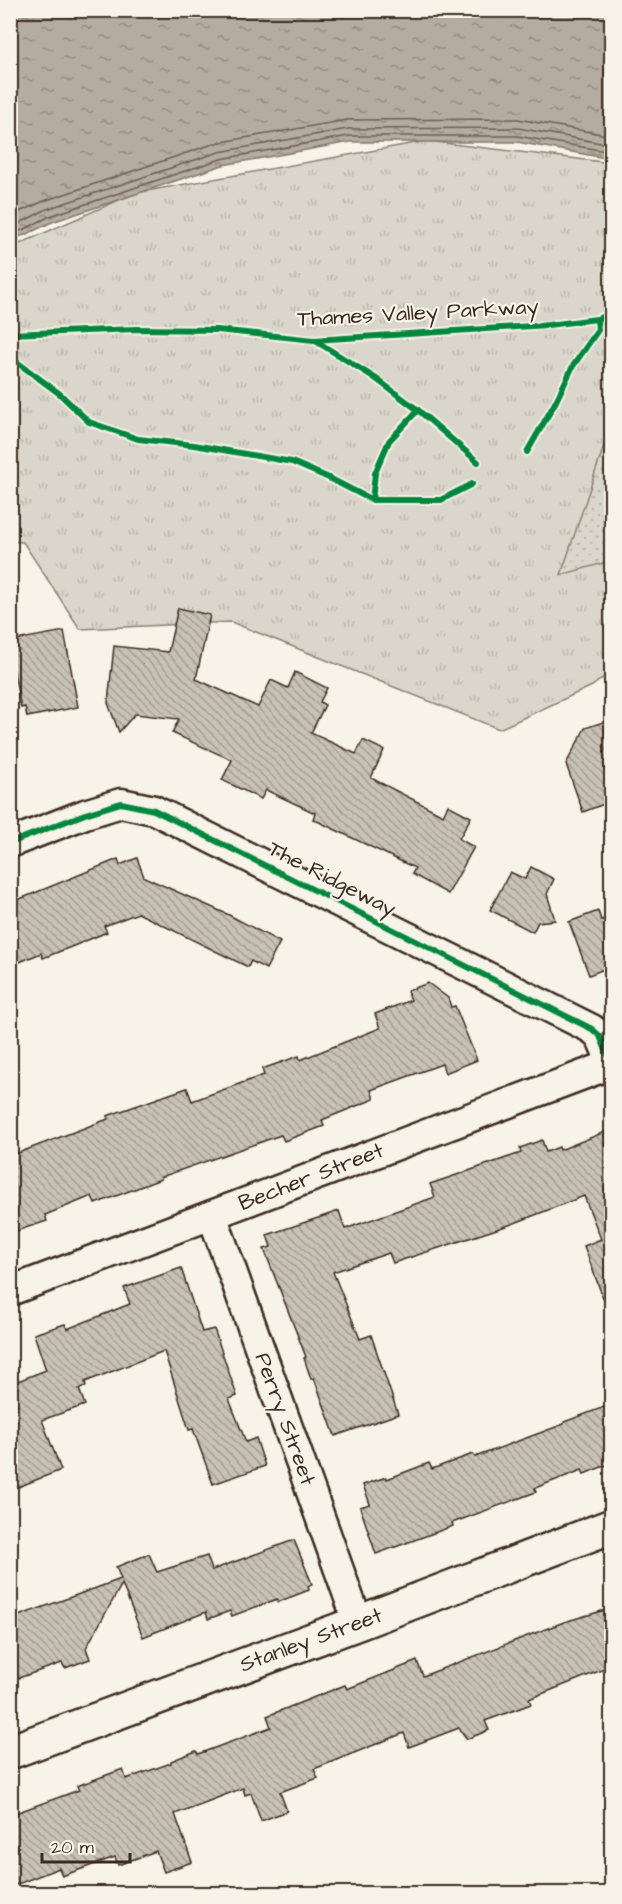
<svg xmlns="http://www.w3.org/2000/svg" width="622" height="1904" font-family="'Architects Daughter',sans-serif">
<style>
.park{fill:url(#park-tufts);stroke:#8b8074;stroke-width:1.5}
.garden{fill:url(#garden-dots);stroke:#8b8074;stroke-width:1.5}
.water{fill:url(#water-ripples);stroke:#84786c;stroke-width:1.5}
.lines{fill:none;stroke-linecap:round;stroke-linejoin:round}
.shore{stroke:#6b5e52;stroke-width:1.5}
.building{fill:url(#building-back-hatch);stroke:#3b2a1e;stroke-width:1.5}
.minor-casing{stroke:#3b2a1e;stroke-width:33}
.secondary-casing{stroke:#3b2a1e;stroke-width:38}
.minor{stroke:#f7f3e8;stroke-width:28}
.secondary{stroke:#f7f3e8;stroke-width:33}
.cycleway-casing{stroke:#f7f3e8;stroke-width:10}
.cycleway{stroke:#00873e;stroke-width:6}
.labels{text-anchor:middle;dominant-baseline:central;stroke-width:4.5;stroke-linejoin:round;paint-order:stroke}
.street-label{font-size:22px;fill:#3b2a1e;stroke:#f7f3e8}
</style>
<defs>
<pattern id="park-tufts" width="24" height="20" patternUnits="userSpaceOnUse" patternTransform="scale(1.5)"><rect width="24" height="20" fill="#dbd6cb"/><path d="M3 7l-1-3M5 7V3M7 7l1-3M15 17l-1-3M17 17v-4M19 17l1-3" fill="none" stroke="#bdb8ae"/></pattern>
<pattern id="garden-dots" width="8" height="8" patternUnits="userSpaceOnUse" patternTransform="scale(1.5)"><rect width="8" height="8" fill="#dbd6cb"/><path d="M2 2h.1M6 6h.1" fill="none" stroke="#bdb8ae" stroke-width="1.8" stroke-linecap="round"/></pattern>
<pattern id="water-ripples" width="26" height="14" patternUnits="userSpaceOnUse" patternTransform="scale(1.5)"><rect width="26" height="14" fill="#b4aca0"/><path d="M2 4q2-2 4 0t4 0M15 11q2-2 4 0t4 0" fill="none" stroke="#948c82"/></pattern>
<pattern id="building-back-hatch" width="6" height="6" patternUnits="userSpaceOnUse" patternTransform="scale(1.5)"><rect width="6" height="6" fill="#c8c1b6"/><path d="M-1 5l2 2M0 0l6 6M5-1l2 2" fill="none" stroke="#a49d93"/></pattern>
</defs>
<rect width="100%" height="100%" fill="#f7f3e8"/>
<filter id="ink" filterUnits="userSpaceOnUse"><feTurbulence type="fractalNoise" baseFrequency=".0167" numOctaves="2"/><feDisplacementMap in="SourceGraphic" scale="12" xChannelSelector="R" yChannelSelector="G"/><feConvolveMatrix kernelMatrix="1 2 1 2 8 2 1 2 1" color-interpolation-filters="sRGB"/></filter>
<g filter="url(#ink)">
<!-- park -->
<path class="park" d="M427,141L611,163V672L592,686L499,729L231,622L80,629L23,542L11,541L10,248L135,193Z"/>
<!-- garden -->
<path class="garden" d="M611,425V561L561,575Z"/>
<!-- water -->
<path class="water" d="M10,11H611V159L517,142H350L223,165L52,222L25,235L11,239Z"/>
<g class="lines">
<!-- shore -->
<g class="shore">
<path d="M10,216L44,201L216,143L347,120L518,119L612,136"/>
<path d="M10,225L20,223L47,209L219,152L348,129L518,128L612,145"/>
<path d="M10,233L23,230L50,216L221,159L349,136H517L612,152"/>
</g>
</g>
<!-- building -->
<g class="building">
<path d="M178,608L210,615L196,679L258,707L271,680L288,688L295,672L327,688L320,702L325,705L311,733L356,754L363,740L384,750L371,778L443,815L448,805L471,817L459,839L474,847L448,894L412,874L415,868L313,819L315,813L266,790L261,799L222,780L232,760L172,733L179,719L135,714L119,732L108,703L114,646L168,652Z"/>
<path d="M64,631L78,707L27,717L25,707L21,708L10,653V641Z"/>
<path d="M612,719V801L583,812L566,764L585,728Z"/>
<path d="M137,858L144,877L229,915L280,942L266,969L251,961L248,967L138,913L104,926L107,932L71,947L43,958L41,953L10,966V903L118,859L120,865Z"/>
<path d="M531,867L554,879L547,894L555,920L538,922L533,932L490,910L510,872L525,879Z"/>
<path d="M598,911L601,920L612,917V966L589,975L569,922Z"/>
<path d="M428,983L448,998L451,1007L455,1006L477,1060L445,1073L442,1064L371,1090L374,1099L322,1120L324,1126L284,1141L281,1135L161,1177V1179L95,1204L92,1196L45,1215L47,1221L10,1233V1156L108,1119L107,1116L187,1088L192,1101L264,1075L262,1069L299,1056L300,1060L380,1028L375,1014L411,1000L407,991Z"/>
<path d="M612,1129V1313L609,1314L584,1246L601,1239L584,1196L512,1224L393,1263L389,1253L333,1272L360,1339L371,1335L398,1414L335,1436L314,1378L311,1379L304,1358L306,1357L264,1249L271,1247L267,1235L339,1211L345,1229L435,1197L430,1184L521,1153L520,1148L542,1140L546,1152L559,1147L560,1150Z"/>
<path d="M181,1268L202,1332L214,1329L237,1396L229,1399L246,1442L256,1438L265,1466L213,1484L193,1429L189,1430L164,1351L85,1382L86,1386L79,1389L85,1405L42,1420L61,1470L18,1487L10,1468V1384L46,1370L34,1334L65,1324L67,1329L130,1304L124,1288Z"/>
<path d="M612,1404V1463L584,1474L582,1470L535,1488L536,1492L452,1523L453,1526L376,1554L360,1507L370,1504L363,1485L386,1477L387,1479L429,1463L432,1469L473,1454L475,1457L564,1424V1422Z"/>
<path d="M294,1540L312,1584L308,1586L309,1590L278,1602L277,1599L232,1616L230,1611L208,1619L206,1612L143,1637L122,1584L86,1648L90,1659L65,1668L62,1663L10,1681V1619L121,1579L116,1567L149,1554L157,1572L207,1556L212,1570Z"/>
<path d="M612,1608V1666L529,1699L531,1704L485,1721L489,1730L467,1739L459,1728L409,1747L404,1733L314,1769L318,1778L280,1792L287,1811L261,1821L251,1793L245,1795L243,1788L175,1814L192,1862L164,1872L156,1851L118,1865L115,1857L62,1876L59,1868L10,1887V1815L79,1790L77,1786L123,1769L126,1779L171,1763V1761L196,1751L198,1754L271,1727L267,1716L345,1685L347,1689L417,1661L423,1676L564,1622Z"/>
</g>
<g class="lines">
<!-- minor casing -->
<g class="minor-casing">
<g id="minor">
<path d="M10,843L85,814L121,803L154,810L592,1029L600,1036L612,1064"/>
<path d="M212,1215L358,1623"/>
<path d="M10,1291L612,1064"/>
</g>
</g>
<!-- secondary casing -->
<g class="secondary-casing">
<path id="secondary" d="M10,1752L358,1623L612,1526"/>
</g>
<!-- minor -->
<use href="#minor" class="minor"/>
<!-- secondary -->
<use href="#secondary" class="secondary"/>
<!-- cycleway casing -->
<g class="cycleway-casing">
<g id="cycleway">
<path d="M10,334L136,329L217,330L314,340L548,325L597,319L612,313"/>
<path d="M314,340L375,378L418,410L478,462"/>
<path d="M10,357L60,394L89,422L138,439L194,445L292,462L329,478L372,500H441L472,484"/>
<path d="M527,452L555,403L573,366L598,330L597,319"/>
<path d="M372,500L375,473L389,441L418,410"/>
<path d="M10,843L85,814L121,803L154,810L592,1029L600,1036L612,1064"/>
</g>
</g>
<!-- cycleway -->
<use href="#cycleway" class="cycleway"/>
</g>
</g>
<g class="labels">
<!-- street labels -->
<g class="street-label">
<text transform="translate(418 313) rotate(-3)">Thames Valley Parkway</text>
<text transform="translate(332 879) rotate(27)">The Ridgeway</text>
<text transform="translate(311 1177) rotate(-21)">Becher Street</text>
<text transform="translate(285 1419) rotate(70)">Perry Street</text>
<text transform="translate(311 1640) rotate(-20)">Stanley Street</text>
</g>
</g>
<!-- margin -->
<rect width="622" height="1904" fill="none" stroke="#f7f3e8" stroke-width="36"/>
<rect x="18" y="18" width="586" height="1868" fill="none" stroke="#3b2a1e" stroke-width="2" filter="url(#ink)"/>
<!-- scale -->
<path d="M42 1853v9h88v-9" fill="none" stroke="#3b2a1e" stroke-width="3"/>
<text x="51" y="1853" font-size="18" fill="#3b2a1e" stroke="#f7f3e8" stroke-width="4.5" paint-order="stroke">20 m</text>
</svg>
